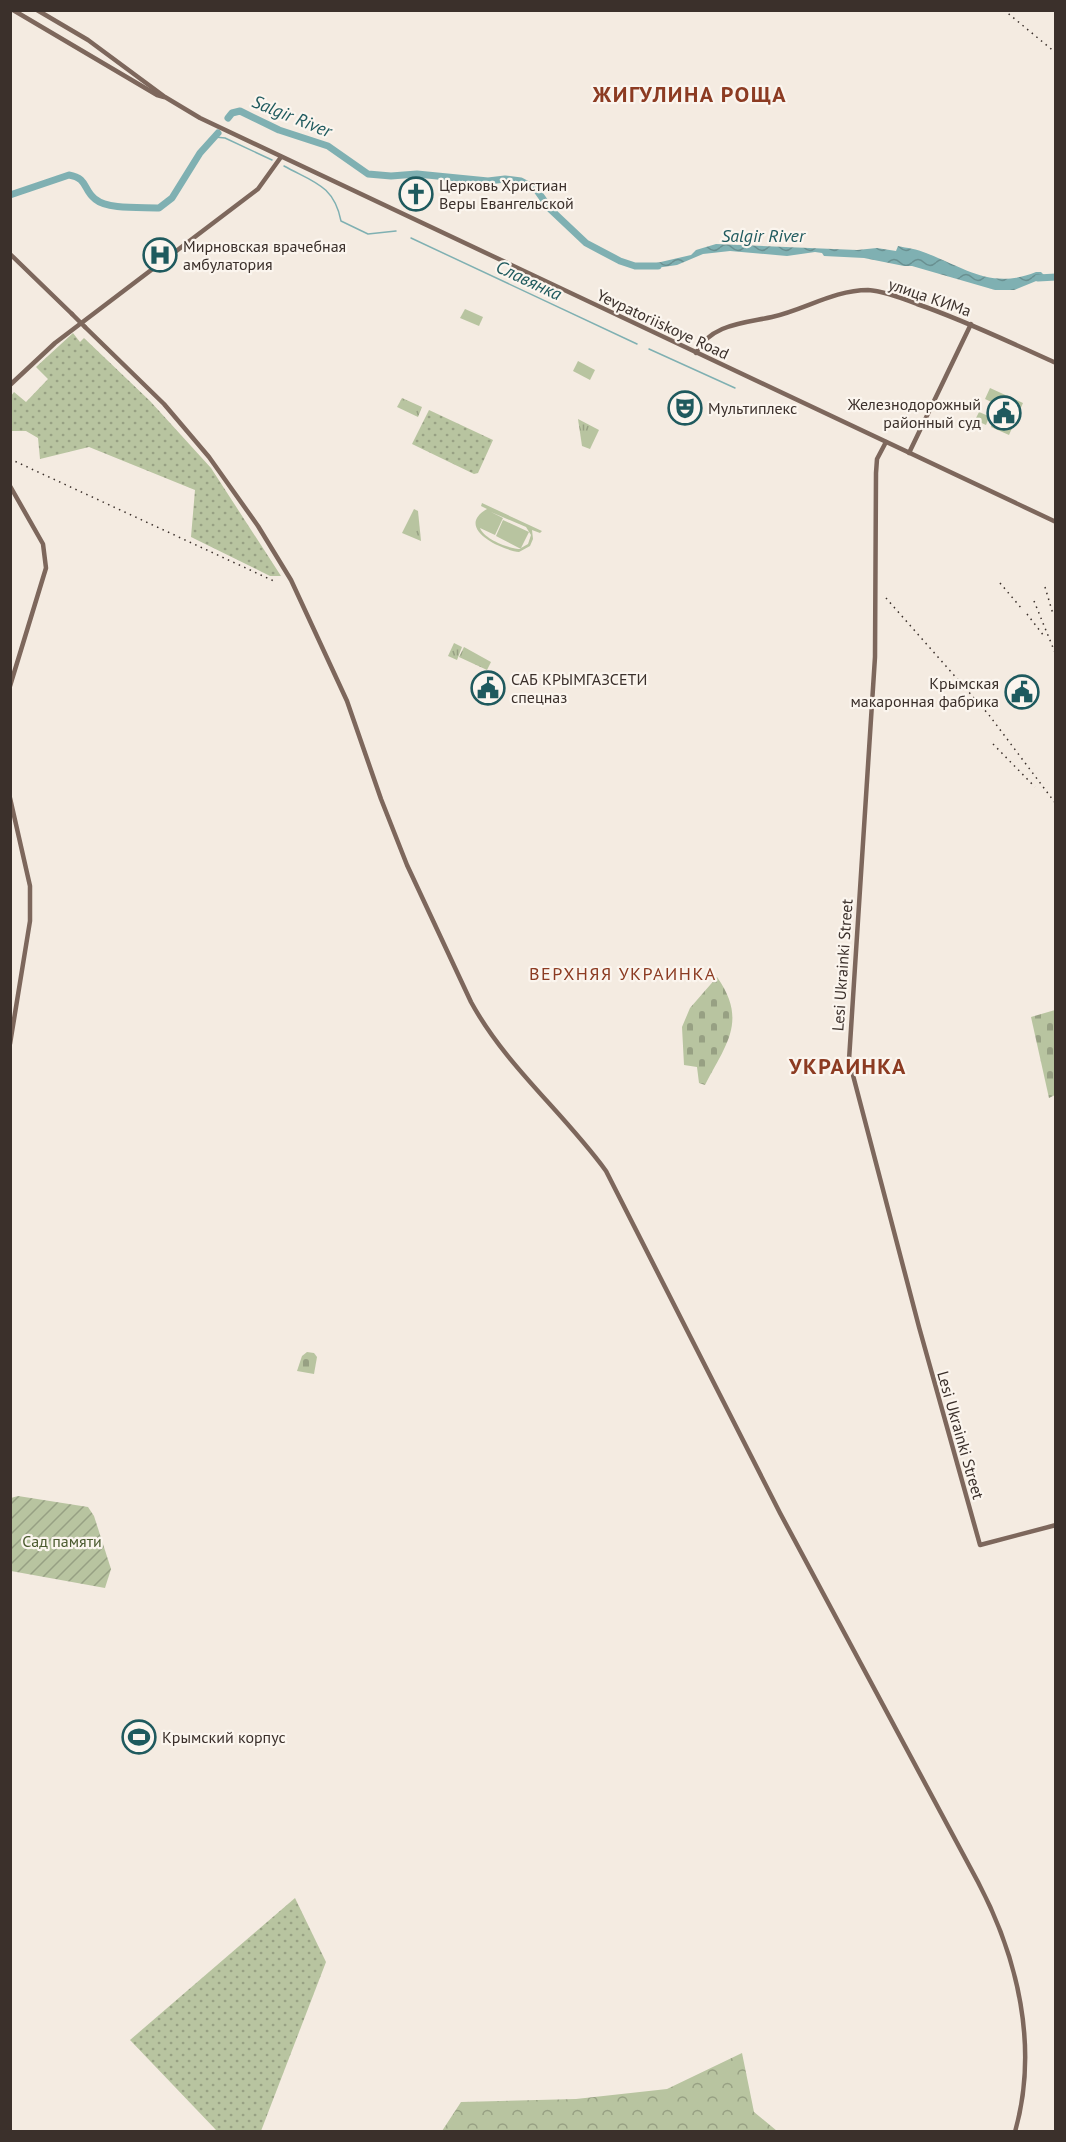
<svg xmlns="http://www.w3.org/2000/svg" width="1066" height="2142" font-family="'PT Sans',sans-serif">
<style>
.grass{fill:url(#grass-dots)}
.forest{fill:url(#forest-crowns)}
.cemetery{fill:url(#cemetery-stones)}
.park{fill:url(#park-tufts)}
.garden{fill:url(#garden-furrows)}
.pitch{fill:#b8c4a0;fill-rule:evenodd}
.water{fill:url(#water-waves)}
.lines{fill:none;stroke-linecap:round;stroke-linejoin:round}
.stream{stroke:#7fb0b2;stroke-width:1.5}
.river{stroke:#7fb0b2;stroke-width:7}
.major{stroke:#7d675c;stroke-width:4.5}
.rail{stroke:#3b302b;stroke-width:1.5;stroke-dasharray:1.5 4.5;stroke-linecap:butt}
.major-bridge{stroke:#7d675c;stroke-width:4.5}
.labels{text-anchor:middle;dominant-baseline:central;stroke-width:4.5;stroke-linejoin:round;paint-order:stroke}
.poi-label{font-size:16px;fill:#3b302b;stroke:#fbf5ee;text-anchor:start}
.street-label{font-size:16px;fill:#3b302b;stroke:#fbf5ee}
.park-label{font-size:16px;fill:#4a5a2e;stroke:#fbf5ee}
.water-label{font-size:18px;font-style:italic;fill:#1f5a5e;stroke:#fbf5ee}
.neighbourhood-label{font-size:18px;letter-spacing:1.5px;fill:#8c3b22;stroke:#fbf5ee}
.district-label{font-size:22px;font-weight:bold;letter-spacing:1.5px;fill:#8c3b22;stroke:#fbf5ee}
</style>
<defs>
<pattern id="grass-dots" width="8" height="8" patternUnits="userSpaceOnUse" patternTransform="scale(1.5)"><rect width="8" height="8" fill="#b8c4a0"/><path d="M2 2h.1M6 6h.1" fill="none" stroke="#97a083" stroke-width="1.8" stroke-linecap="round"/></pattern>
<pattern id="forest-crowns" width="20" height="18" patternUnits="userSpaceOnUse" patternTransform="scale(1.5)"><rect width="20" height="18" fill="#b8c4a0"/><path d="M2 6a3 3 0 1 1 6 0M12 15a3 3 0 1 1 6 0" fill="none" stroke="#97a083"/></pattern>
<pattern id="cemetery-stones" width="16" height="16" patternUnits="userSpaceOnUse" patternTransform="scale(1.5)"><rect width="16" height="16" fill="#b8c4a0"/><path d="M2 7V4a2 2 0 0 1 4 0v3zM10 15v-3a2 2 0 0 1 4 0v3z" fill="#97a083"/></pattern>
<pattern id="park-tufts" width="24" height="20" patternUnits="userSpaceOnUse" patternTransform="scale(1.5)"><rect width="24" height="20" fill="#b8c4a0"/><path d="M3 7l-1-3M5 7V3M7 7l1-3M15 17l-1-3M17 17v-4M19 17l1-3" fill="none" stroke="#97a083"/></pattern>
<pattern id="garden-furrows" width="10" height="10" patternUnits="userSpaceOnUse" patternTransform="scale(1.5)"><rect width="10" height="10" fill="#b8c4a0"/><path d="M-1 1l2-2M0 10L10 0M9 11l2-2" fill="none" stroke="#97a083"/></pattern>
<pattern id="water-waves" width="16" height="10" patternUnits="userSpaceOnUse" patternTransform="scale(1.5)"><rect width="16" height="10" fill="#7fb0b2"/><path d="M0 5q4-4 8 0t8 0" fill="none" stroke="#699091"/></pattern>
</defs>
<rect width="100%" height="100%" fill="#f4ebe1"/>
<!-- grass -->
<g class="grass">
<path d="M73,333L80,342L84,338L150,401L211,468L281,576H270L191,537L195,490L89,447L40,459L38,438L26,431H11V396L14,392L26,402L48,379L36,367Z"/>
<path d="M429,410L493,440L478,473L474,474L412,444Z"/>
<path d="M295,1898L326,1962L261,2131H217L130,2040Z"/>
</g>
<!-- forest -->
<path class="forest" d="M742,2053L754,2112L777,2131H442L461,2102L576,2099L667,2089Z"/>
<!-- cemetery -->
<g class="cemetery">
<path d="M717,977C748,1021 726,1044 705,1085L699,1083L697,1067L684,1065L682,1027L690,1008Z"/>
<path d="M1055,1010V1095L1049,1098L1031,1017Z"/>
<path d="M307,1352L314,1353L317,1357L314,1374L297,1371L302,1356Z"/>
</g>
<!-- park -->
<g class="park">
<path d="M990,388L1023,403L1009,435L991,427L993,422L988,420L986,425L975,420L979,412L1010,425L1017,410L1002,403L1000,406L985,399Z"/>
<path d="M402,398L422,407L418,417L397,407Z"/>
<path d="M578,419L599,430L590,449L582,446Z"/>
<path d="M414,509L418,511L421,541L402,533Z"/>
<path d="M454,643L462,647L457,660L448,656Z"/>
<path d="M464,647L491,662L487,670L459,657Z"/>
</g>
<!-- garden -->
<path class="garden" d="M18,1496L88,1507L94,1516L111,1569L105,1588L11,1571V1498Z"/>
<!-- pitch -->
<g class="pitch">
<path d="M465,309L483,317L479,326L460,318Z"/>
<path d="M578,361L595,370L590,380L573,371Z"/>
<path d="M482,503L542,531L540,533L532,530L533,539L530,546L519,552C501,550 454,528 487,509L481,506ZM491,512L526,527L531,535L528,544L521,548L529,532L503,520L496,536L521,549C509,549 484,539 480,528L495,535L503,518Z"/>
</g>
<!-- water -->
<path class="water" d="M716,244L857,250L877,248L896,251L898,246C907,248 917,249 926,253C965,268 992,290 1036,272H1041L1046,277L1014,290H995L912,266H904L864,258L824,256L822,253L815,252L787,256L730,251L703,254L677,265L649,269L652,264L691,255L696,250Z"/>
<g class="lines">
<!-- stream -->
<g class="stream">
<path d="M215,137L225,138L272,160"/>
<path d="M284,166C313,182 334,185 341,221L368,234L396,231"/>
<path d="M411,238L637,344"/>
<path d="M649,349L735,388"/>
</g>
<!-- river -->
<g class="river">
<path d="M228,118L232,113L240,111L279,130L328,146L368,174L391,176L417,174L488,181L505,179L521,181L536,189L550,209L586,243L620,261L635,266H658"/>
<path d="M10,195L69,175C88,178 83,190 95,199C108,210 142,207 159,208L172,198L200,153L218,133"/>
<path d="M1038,278L1056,277"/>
</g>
<!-- major -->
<g class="major">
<path d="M13,10L157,95L164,97"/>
<path d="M37,10L88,40L165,97L200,118L1056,522"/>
<path d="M10,254L72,314"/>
<path d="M85,327L164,404L209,457L258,526L291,580L347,701L381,799L407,865L471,1002C506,1066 563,1112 606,1171L780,1513L978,1882C1018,1958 1039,2047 1015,2132"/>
<path d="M696,353C710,324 745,323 772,317C804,310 834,290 868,290C884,291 902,298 917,304C964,320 1009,342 1056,363"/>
<path d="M10,385L55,343L258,189L281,157"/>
<path d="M886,442L877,459L876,473L875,657L849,1060L919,1327L980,1545L1056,1525"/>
<path d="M909,453L971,324"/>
<path d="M10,486L43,544L46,568L10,686"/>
<path d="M10,798L30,886V921L10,1044"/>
</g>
<!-- rail -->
<g class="rail">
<path d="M1004,10L1056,53"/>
<path d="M10,459L276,582"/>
<path d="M1000,583L1022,609"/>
<path d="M1045,587L1053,614"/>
<path d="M886,598L989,715L1056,804"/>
<path d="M1034,601L1056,655"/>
<path d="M1027,614L1044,636"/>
<path d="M993,744L1035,787"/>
</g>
<!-- major-bridge -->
<path class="major-bridge" d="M72,314L85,327"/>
</g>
<!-- icons -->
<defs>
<g id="church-ring" transform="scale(1.725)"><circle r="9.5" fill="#fbf5ee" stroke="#1f5a5e" stroke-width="1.5"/><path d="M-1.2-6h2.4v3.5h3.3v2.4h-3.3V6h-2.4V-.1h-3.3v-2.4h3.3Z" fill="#1f5a5e"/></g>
<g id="hospital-ring" transform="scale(1.725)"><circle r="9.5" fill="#fbf5ee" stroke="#1f5a5e" stroke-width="1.5"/><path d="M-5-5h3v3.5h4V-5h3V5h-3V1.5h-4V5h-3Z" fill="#1f5a5e"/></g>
<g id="theatre-ring" transform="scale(1.725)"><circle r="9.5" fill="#fbf5ee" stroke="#1f5a5e" stroke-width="1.5"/><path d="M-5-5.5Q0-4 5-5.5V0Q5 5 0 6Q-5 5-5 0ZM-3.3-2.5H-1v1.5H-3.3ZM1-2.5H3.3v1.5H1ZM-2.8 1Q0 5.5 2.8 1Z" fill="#1f5a5e"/></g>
<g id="civic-ring" transform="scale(1.725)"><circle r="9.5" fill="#fbf5ee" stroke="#1f5a5e" stroke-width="1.5"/><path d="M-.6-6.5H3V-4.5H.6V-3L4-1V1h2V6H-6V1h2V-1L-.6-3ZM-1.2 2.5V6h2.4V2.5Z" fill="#1f5a5e"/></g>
<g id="stadium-ring" transform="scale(1.725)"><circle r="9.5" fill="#fbf5ee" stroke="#1f5a5e" stroke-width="1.5"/><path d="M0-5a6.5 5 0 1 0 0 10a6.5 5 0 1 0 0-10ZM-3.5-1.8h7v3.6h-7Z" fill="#1f5a5e"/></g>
</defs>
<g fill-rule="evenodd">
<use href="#church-ring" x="416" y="194"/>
<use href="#hospital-ring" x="160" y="255"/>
<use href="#theatre-ring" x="685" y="408"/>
<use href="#civic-ring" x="1004" y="413"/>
<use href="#civic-ring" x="488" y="688"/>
<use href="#civic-ring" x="1022" y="692"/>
<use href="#stadium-ring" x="139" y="1737"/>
</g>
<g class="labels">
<!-- poi labels -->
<g class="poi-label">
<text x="439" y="185">Церковь Христиан<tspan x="439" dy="18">Веры Евангельской</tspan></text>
<text x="183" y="246">Мирновская врачебная<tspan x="183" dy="18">амбулатория</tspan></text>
<text x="981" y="404" text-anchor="end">Железнодорожный<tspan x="981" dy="18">районный суд</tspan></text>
<text x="708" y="408">Мультиплекс</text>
<text x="511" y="679">САБ КРЫМГАЗСЕТИ<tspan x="511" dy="18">спецназ</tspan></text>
<text x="999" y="683" text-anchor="end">Крымская<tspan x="999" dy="18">макаронная фабрика</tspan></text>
<text x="162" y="1737">Крымский корпус</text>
</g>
<!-- street labels -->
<g class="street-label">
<text transform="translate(930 297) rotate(19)">улица КИМа</text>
<text transform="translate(663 324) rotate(25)">Yevpatoriiskoye Road</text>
<text transform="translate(842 965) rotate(-86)">Lesi Ukrainki Street</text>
<text transform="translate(961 1435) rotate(74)">Lesi Ukrainki Street</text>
</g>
<!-- park labels -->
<g class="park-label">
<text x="62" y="1541">Сад памяти</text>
</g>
<!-- water labels -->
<g class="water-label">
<text transform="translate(292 116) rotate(22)">Salgir River</text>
<text x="763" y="235">Salgir River</text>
<text transform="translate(529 280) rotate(25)">Славянка</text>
</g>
<!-- neighbourhood labels -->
<g class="neighbourhood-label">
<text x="623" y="973">ВЕРХНЯЯ УКРАИНКА</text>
</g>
<!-- district labels -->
<g class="district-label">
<text x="690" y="94">ЖИГУЛИНА РОЩА</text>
<text x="848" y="1066">УКРАИНКА</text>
</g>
</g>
<!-- border -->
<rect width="1066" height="2142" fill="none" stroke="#3b302b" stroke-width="24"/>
</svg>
